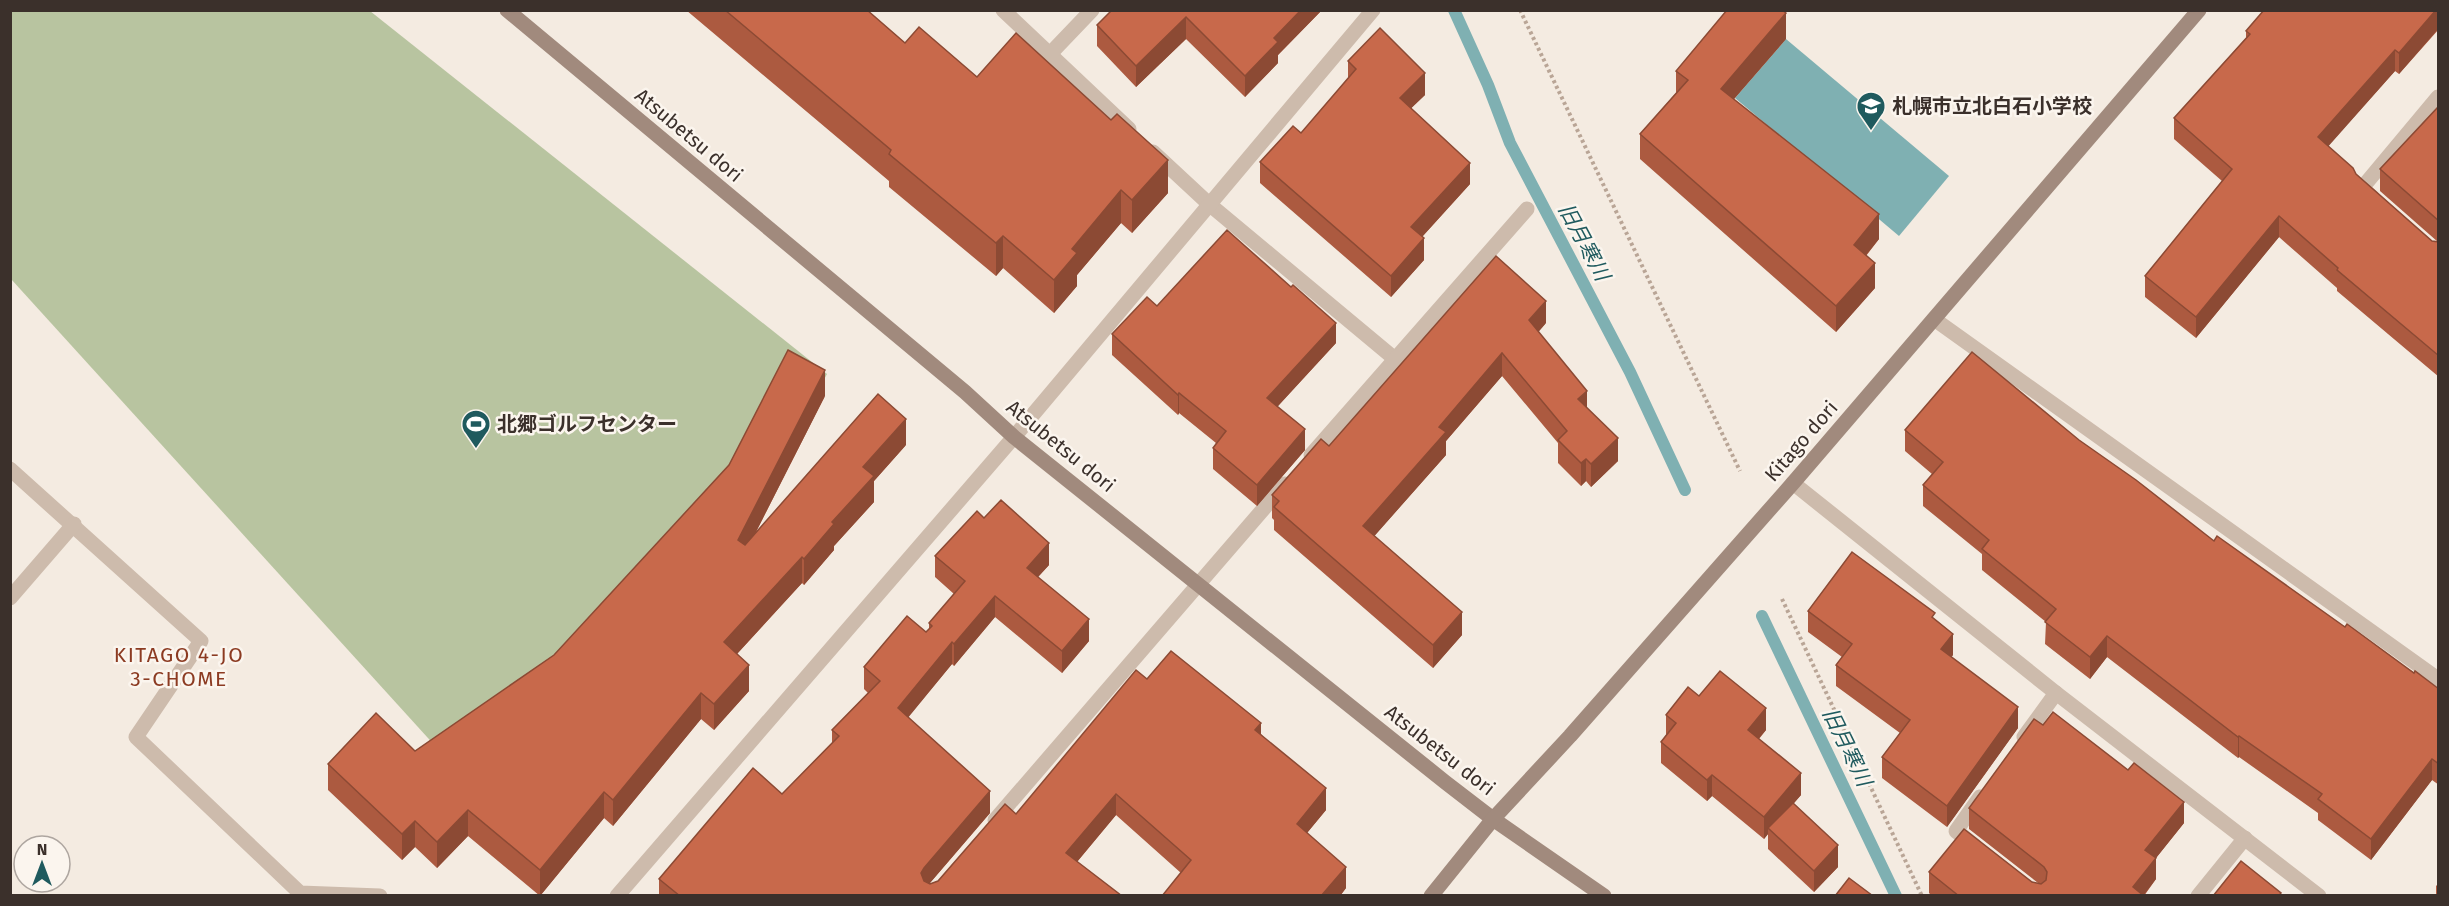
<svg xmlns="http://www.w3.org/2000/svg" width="2449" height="906" font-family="'Fira Sans','Noto Sans JP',sans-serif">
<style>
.green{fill:#b8c4a0}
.water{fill:#7fb0b2}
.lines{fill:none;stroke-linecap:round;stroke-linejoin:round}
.stream{stroke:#7fb0b2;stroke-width:12}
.path{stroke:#b9a596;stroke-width:4;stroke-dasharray:3 3;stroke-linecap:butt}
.lane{stroke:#cdbbac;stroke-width:15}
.street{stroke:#cdbbac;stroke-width:15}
.secondary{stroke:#a18a7d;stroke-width:15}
.wall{fill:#ac5a40}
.shaded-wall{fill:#8c4a34}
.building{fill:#c8694b;stroke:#8c4a34;stroke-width:1.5}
.labels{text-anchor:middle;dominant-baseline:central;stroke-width:5;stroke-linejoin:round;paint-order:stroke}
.poi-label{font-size:20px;font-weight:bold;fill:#3b302b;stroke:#fbf5ee;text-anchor:start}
.street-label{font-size:20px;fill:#3b302b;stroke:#fbf5ee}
.water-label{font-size:21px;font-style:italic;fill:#1f5a5e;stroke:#fbf5ee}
.neighbourhood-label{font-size:21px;letter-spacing:1.5px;fill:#8c3b22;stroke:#fbf5ee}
</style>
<rect width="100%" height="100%" fill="#f4ebe1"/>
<!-- green -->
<path class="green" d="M11,11H370L827,374L746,524L477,792L11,279Z"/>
<!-- water -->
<path class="water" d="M1786,39L1949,176L1899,236L1735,98Z"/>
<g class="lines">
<!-- stream -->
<g class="stream">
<path d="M1454,10L1488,85L1510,143L1630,372L1685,490"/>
<path d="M1762,616L1896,896"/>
</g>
<!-- path -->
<g class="path">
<path d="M1520,10L1740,471"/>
<path d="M1782,599L1922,896"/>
</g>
<!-- lane -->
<path class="lane" d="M10,469L201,641L136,737L300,893L380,896"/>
<!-- street -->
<g class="street">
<path d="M1003,10L1129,129"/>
<path d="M1049,55L1092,10"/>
<path d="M1153,152L1209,204L1395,359"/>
<path d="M2372,197L2362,188L2438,97"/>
<path d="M1934,319L2438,679"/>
<path d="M1311,455L1527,209"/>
<path d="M1793,483L2056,693L2319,896"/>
<path d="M10,598L74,524"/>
<path d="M2024,737L2056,693"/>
<path d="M995,820L1285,484"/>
<path d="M1975,846L1956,831L1980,797"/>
<path d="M617,896L1014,437L1373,10"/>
<path d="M2198,896L2245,838"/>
</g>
<!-- secondary -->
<g class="secondary">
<path d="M507,10L965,392L1014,437L1445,782L1493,819L1604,896"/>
<path d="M1431,896L1493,819L1570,736L1793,483L2199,10"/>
</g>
</g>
<!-- wall -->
<g class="wall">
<path d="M686,10H867L905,43L977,77L1168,193L1132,233L1121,223L1077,275V286L1054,313L1003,268L996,276L889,187V181Z"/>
<path d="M1112,10H1322L1278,55V63L1245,97L1186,39L1136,87L1097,46V25Z"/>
<path d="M2264,10H2439V29L2399,74L2395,71L2328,146L2356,174L2432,241L2438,242L2380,191V169L2439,106V377L2337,291V288L2279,237L2196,338L2145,297V276L2222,181L2174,139V118L2246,38V31Z"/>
<path d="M1786,39L1734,99L1879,239L1866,256L1875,288L1836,332L1640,159V134L1676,93V71Z"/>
<path d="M1348,61L1425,95L1411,108L1470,184L1422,237L1424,260L1391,297L1260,183V162L1301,133L1348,78Z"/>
<path d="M1157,306L1336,343L1277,407L1305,450L1257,506L1213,469V448L1216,443L1179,413L1178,415L1112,355V334Z"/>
<path d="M1546,323L1538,332L1587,409L1618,461L1591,487L1586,481L1581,486L1558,463V443L1502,376L1446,441V455L1374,536L1462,635L1433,668L1274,530V520L1272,518V495L1329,446Z"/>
<path d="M825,396L756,532L906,445L874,481V502L834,546V550L804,585L802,583L737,654L749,691L714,730L701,719L613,826L604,818L540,896L468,836L437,868L415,847L402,860L328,790V764L415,751L554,655Z"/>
<path d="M1905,430L2079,440L2214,541L2439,689V785L2432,780L2371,860L2318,820V813L2239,757L2238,758L2107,657L2090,679L2045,644L2046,622L1982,570V554L1923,506V485L1932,474L1905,451Z"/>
<path d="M984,518L1049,565L1038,577L1089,641L1062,673L995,617L954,666L952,664L908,717L990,813L929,884L938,881L1016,814L1147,679L1261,734L1326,810L1307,833L1346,888L1340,896H1162L1181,873L1116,815L1077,862L1122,896H659V879L782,794L832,743V730L868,693L864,689V667L926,632L929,629V623L954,594L935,577V556Z"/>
<path d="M1808,611L1935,620L1953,655L1951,657L2018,728L1947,827L1882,778V757L1900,733L1836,686V665L1842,657L1808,632Z"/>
<path d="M1699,696L1766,730L1759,739L1801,795L1793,804L1838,867L1814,892L1768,849V834L1764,839L1712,796L1707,801L1661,763V742L1666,735V715Z"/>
<path d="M1969,808L2184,823L2156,858V879L2144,896H1932L1929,893V872L2038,883L1969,829Z"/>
<path d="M2439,883V896H2436V886Z"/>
</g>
<!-- shaded-wall -->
<g class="shaded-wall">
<path d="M1301,10H1322L1278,55V63L1245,97V76L1274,38Z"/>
<path d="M2436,10H2438V29L2399,74V53Z"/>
<path d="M1786,13V39L1721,114V89Z"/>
<path d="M1186,17V39L1136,87V66Z"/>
<path d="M2395,50V71L2318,158V137Z"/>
<path d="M1425,73V95L1400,119V98Z"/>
<path d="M1168,160V193L1132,233V200Z"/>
<path d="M1470,163V184L1411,249V227Z"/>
<path d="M1121,190V223L1077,275V286L1054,313V280L1072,249Z"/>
<path d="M1879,214V239L1854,270V245Z"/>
<path d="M2279,216V237L2196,338V317Z"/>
<path d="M1003,236V268L996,276V243Z"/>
<path d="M1424,238V260L1391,297V276Z"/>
<path d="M1875,263V288L1836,332V306Z"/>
<path d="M1546,301V323L1529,343V320Z"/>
<path d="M1336,323V343L1267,418V398Z"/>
<path d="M1502,353V376L1446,441V455L1363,549V526L1439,427Z"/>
<path d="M825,370V396L738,567V540Z"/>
<path d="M1587,391V414L1578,399Z"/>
<path d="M1179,393V413L1178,415V395Z"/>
<path d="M906,419V445L874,481V502L834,546V550L804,585V559L832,522L863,467Z"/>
<path d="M1305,429V450L1257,506V485Z"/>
<path d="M1618,438V461L1591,487V464Z"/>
<path d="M1586,459V481L1581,486V463Z"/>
<path d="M1049,543V565L1027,589V568Z"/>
<path d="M802,557V583L724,668V642Z"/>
<path d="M995,596V617L954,666V644Z"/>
<path d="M1462,612V635L1433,668V645Z"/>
<path d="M1089,619V641L1062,673V651Z"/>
<path d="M1953,634V655L1941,670V649Z"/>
<path d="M2107,636V657L2090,679V657Z"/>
<path d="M952,642V664L898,730V708Z"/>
<path d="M749,665V691L714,730V704Z"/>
<path d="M701,693V719L613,826V800Z"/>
<path d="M2018,707V728L1947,827V806Z"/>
<path d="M1766,708V730L1748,751V730Z"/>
<path d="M1261,723V745L1255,730Z"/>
<path d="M2239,736V757L2238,758V737Z"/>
<path d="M2432,759V780L2371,860V839Z"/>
<path d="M1801,773V795L1771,830L1768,828V834L1764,839V817Z"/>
<path d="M1712,775V796L1707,801V780Z"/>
<path d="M1326,788V810L1297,845V824Z"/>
<path d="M990,791V813L924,890L921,873L924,868Z"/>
<path d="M604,792V818L540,896V870Z"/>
<path d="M1116,794V815L1066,875V853Z"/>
<path d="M2184,802V823L2156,858V879L2143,896L2133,887L2145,850Z"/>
<path d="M468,810V836L437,868V842Z"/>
<path d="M415,821V847L402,860V834Z"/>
<path d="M1838,845V867L1814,892V871Z"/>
<path d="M1346,867V888L1340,896H1321Z"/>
</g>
<!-- building -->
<g class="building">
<path d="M725,10H867L905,43L919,27L977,77L1016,33L1111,120L1117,114L1168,160L1132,200L1121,190L1072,249L1077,253L1054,280L1003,236L996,243L889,154L891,150Z"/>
<path d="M1112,10H1301L1274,38L1278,42L1245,76L1186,17L1136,66L1097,25Z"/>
<path d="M1727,10H1782L1786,13L1721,89L1879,214L1854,245L1875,263L1836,306L1640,134L1688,80L1676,71Z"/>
<path d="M2264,10H2436L2399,53L2395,50L2318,137L2353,168L2356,174L2432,241L2439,242V356L2337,270L2338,268L2279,216L2196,317L2145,276L2232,169L2174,118L2250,34L2246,31Z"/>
<path d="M1380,28L1425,73L1400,98L1470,163L1411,227L1424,238L1391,276L1260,162L1293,126L1301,133L1356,69L1348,61Z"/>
<path d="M2439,106V221L2380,169Z"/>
<path d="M1227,230L1291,287L1293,285L1336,323L1267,398L1305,429L1257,485L1213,448L1226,431L1179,393L1178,395L1112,334L1147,297L1157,306Z"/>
<path d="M1496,256L1546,301L1529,320L1587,391L1578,399L1618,438L1591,464L1586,459L1581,463L1558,440L1567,431L1502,353L1439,427L1446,432L1363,526L1462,612L1433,645L1274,507L1279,501L1272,495L1321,439L1329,446Z"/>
<path d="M788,350L825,370L738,540L745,545L878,394L906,419L863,467L874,476L832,522L834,524L804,559L802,557L724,642L749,665L714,704L701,693L613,800L604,792L540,870L468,810L437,842L415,821L402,834L328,764L376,713L415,751L554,655L729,465Z"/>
<path d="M1972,352L2079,440L2136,480L2214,541L2217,536L2345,627L2347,624L2414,673L2415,671L2439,689V764L2432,759L2371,839L2318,799L2322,794L2239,736L2238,737L2107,636L2090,657L2045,622L2056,609L1982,549L1989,540L1923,485L1943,462L1905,430Z"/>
<path d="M1001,500L1049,543L1027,568L1089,619L1062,651L995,596L954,644L952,642L898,708L990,791L924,868L921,873L924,881L930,884L938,881L1005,804L1016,814L1136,670L1147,679L1171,651L1261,723L1255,730L1326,788L1297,824L1346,867L1321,896H1162L1191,860L1116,794L1066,853L1122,896H680L659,879L753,768L782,794L839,736L832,730L880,681L864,667L907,616L926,632L932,626L929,623L965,581L935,556L977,511L984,518Z"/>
<path d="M1852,552L1935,613L1932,617L1953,634L1941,649L2018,707L1947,806L1882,757L1910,720L1836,665L1852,644L1808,611Z"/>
<path d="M1720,671L1766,708L1748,730L1801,773L1764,817L1712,775L1707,780L1661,742L1676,723L1666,715L1688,687L1699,696Z"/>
<path d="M2053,712L2128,770L2134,763L2184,802L2145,850L2156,858L2133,887L2144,896H1959L1929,872L1964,829L2032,882L2041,884L2046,880L2047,872L2044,867L1969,808L2034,719L2043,725Z"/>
<path d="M1793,803L1838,845L1814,871L1768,828Z"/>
<path d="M2241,861L2281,893L2279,896H2213Z"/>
<path d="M1849,878L1873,896H1835Z"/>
</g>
<!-- icons -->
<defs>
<g id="school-pin" transform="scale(1.5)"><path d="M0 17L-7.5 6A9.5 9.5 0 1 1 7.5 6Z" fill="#1f5a5e" stroke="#fbf5ee"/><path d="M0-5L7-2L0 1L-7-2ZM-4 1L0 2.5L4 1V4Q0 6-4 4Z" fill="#fff"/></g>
<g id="stadium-pin" transform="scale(1.5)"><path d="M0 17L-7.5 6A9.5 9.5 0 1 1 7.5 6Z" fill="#1f5a5e" stroke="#fbf5ee"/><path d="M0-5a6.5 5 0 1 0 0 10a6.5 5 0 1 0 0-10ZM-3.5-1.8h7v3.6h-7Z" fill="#fff"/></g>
</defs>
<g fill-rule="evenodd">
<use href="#school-pin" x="1871" y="106"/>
<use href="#stadium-pin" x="476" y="424"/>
</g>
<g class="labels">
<!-- poi labels -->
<g class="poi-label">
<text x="1892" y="106">札幌市立北白石小学校</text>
<text x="497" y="424">北郷ゴルフセンター</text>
</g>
<!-- street labels -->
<g class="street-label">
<text transform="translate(689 135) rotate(40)">Atsubetsu dori</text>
<text transform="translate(1801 441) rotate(-49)">Kitago dori</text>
<text transform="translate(1061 446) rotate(39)">Atsubetsu dori</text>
<text transform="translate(1440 750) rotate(38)">Atsubetsu dori</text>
</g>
<!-- water labels -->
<g class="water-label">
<text transform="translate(1584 242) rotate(62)">旧月寒川</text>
<text transform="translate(1847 747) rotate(64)">旧月寒川</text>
</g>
<!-- neighbourhood labels -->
<g class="neighbourhood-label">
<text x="179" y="655">KITAGO 4-JO<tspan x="179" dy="24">3-CHOME</tspan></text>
</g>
</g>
<!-- border -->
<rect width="2449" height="906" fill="none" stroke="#3b302b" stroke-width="24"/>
<!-- north arrow -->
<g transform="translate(42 864)"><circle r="28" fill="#fbf5ee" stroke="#aea6a0" stroke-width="1.5"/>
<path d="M0-4.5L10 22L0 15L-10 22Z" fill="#1f5a5e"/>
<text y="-9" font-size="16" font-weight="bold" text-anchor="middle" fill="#3b302b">N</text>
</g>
</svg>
